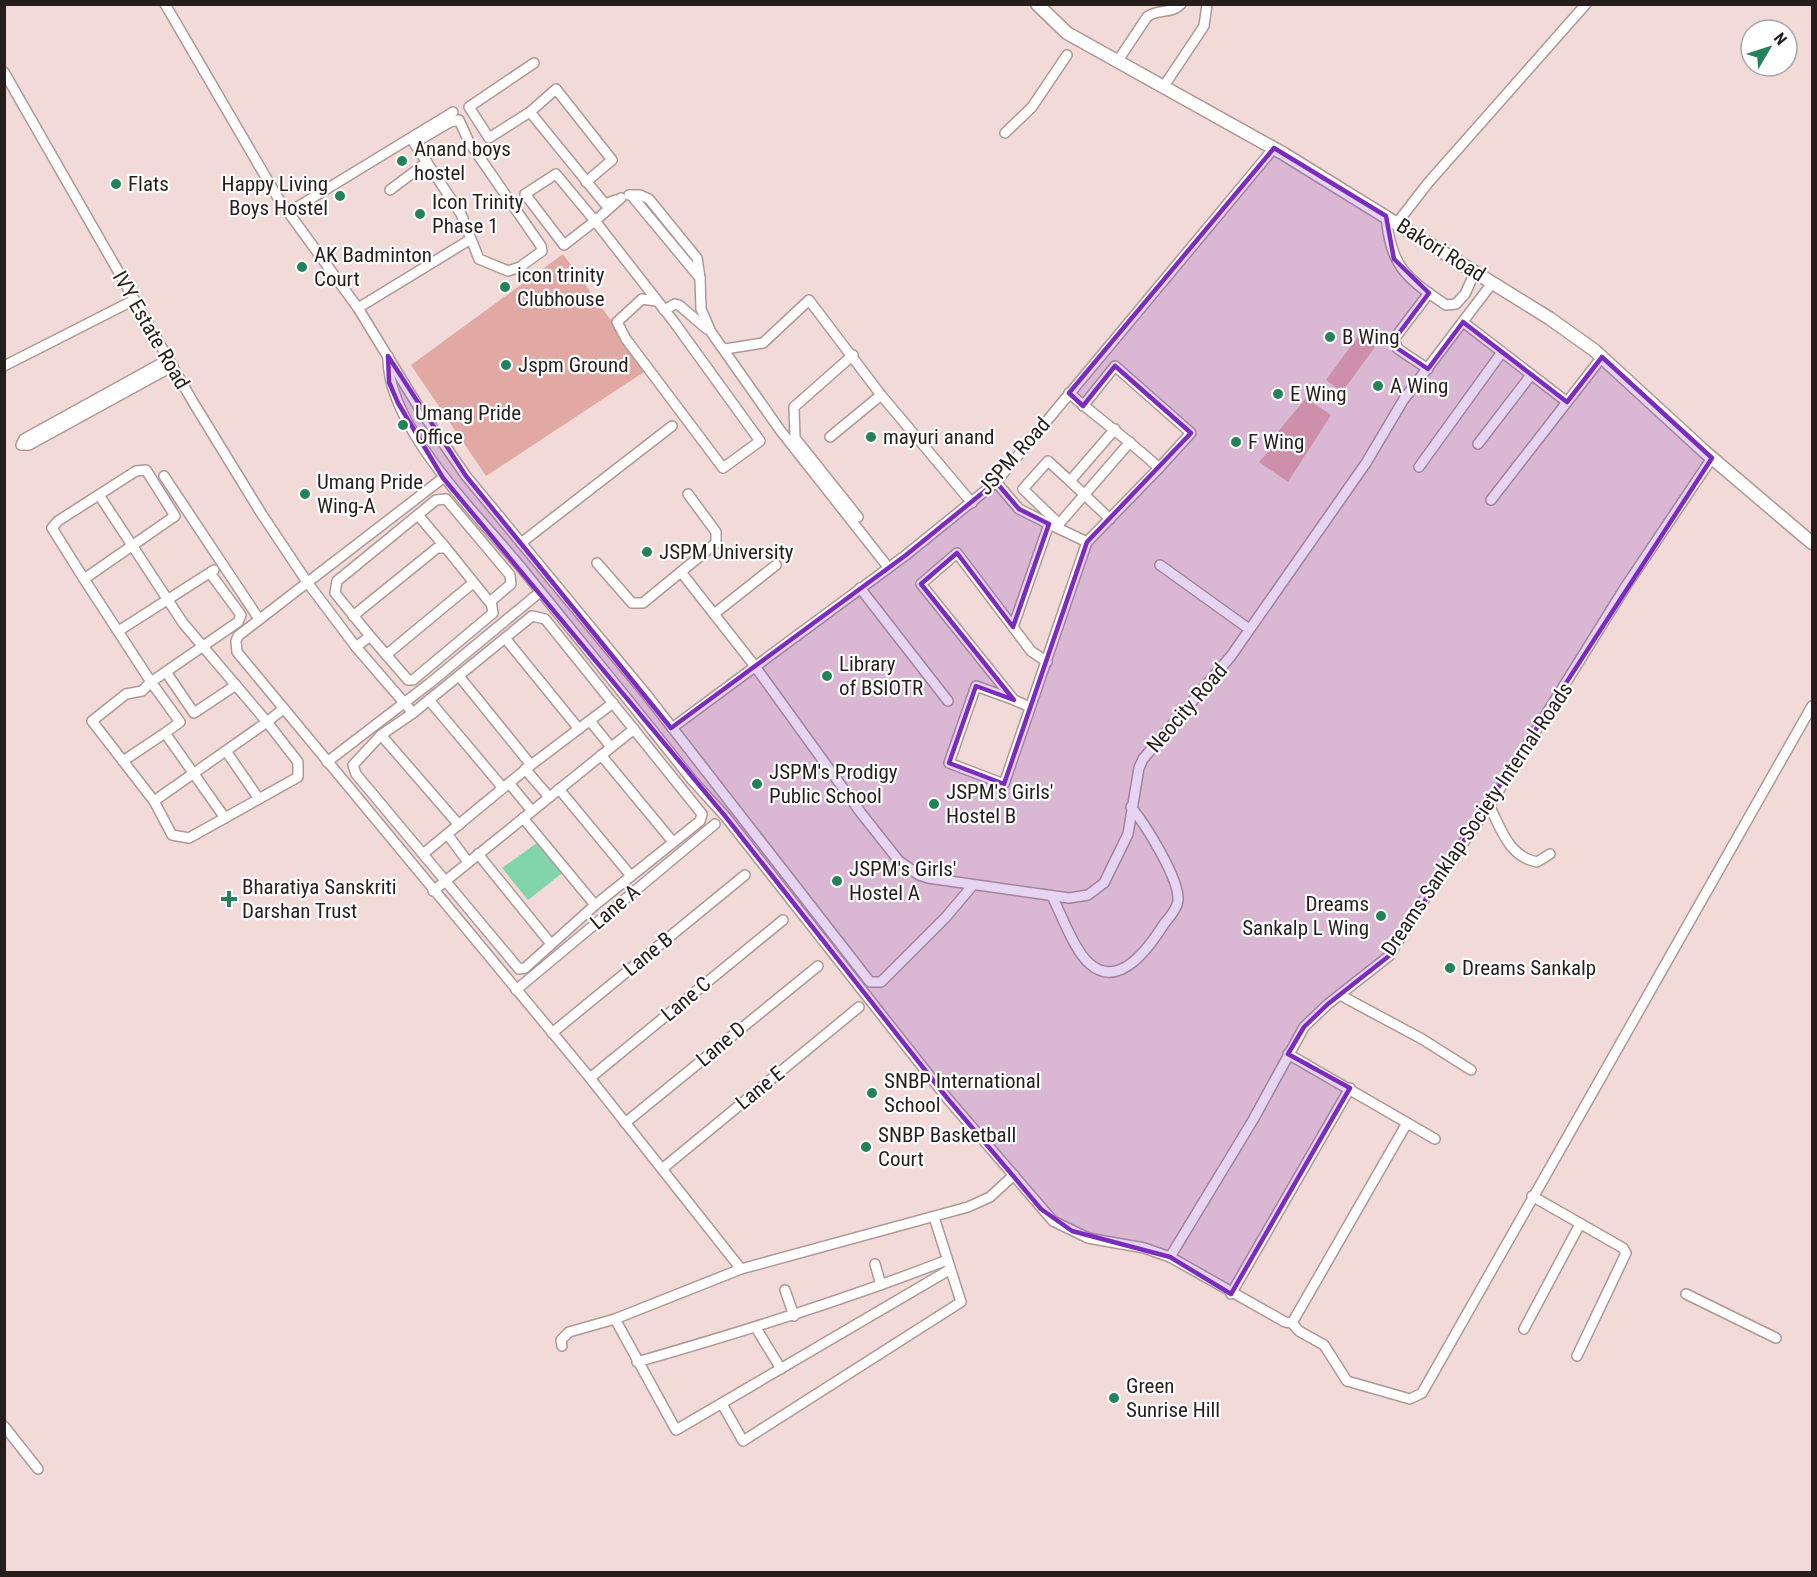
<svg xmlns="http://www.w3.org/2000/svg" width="1817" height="1577" font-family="'Roboto Condensed',sans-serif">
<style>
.green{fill:#e2a8a4}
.water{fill:#82d4aa}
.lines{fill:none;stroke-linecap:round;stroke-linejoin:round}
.street-casing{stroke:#ae9896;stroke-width:12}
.secondary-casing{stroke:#ae9896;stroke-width:15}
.street{stroke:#fff;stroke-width:9}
.secondary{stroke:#fff;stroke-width:12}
.marked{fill:#7b2cbf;fill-opacity:0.2;stroke:#7b2cbf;stroke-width:4.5;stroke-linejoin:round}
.poi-dot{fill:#238259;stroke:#fff;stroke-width:2}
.labels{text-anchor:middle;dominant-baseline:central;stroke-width:4.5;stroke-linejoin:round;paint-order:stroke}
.poi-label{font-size:21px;fill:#261d1d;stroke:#fff;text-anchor:start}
.street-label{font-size:21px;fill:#261d1d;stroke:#fff}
</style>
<rect width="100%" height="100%" fill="#f2dad8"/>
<!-- green -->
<g class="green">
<path d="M563,254L647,370L486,476L411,365Z"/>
<path d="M1359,335L1375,347L1342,392L1326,380Z"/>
<path d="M1306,398L1331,415L1288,482L1259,462L1277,442L1272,439Z"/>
</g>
<!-- water -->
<path class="water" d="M541,840L566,870L528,900L502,868Z"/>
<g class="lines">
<!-- street casing -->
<g class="street-casing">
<g id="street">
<path d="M165,4L278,198L358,308L421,411L466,476L646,694L870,982H881L946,917L973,885"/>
<path d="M1117,62L1147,17C1158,8 1171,15 1181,4"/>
<path d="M534,63L469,107L489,138L530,112L605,204L616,200"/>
<path d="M4,72L193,402L261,513L307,582L356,647L413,713"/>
<path d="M1164,86L1204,26L1207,4"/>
<path d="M530,112L556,89L612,160L586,182"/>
<path d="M1005,133L1032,107L1067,55"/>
<path d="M390,190L427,162"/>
<path d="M629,195H640L649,199L697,258L700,278"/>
<path d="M631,195L700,278L701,309L711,332L780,430L888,567"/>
<path d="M621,198L595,221L556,174L525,194L564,245L595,221L674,322L760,441L723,468L626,339L617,322L642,299L656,301"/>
<path d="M289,212L453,112"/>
<path d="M1386,216C1391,267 1405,277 1446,305L1456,304L1465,294L1475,272"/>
<path d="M1397,223L1428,183L1586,4"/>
<path d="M358,308L471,239L479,259L508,271L520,267L542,251L541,246L469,142L459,120L450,122L414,143L461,214L471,239"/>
<path d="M664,310L675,304L679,305L707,329"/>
<path d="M1463,322L1567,402"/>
<path d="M725,349L763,343L809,300L881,395L972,503"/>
<path d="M853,355L794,407L795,438L858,517"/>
<path d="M388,356C386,427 481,518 524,571C580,641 637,710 692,780L725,816L947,1098L1053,1221L1088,1238L1144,1248L1170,1257L1285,1322L1292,1323L1407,1123"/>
<path d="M169,359L24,439L21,445H29L173,366"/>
<path d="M4,366L134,300"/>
<path d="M1428,369L1398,349L1394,339L1429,293"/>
<path d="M1069,393C1099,419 1130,441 1159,468L1191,433L1115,366L1083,406"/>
<path d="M830,437L881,395"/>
<path d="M1478,444L1531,375"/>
<path d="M1419,467L1502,352"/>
<path d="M164,476L259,619"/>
<path d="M443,478L238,636L236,641L237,652L590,1078L741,1269"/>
<path d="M1070,481L1048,461L1023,489L1059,524L1130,442"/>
<path d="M996,482L1019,509L1049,524L1013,627L957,553L921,584L1014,700L1030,707"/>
<path d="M99,495L183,623L267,722L298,762V777L189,838L172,835L154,801L267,722L283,709"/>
<path d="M1491,500L1602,357"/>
<path d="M418,515L446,548"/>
<path d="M1110,519L1070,481L1115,429"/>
<path d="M1087,542L1159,468"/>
<path d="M521,543L672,426"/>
<path d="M597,563L632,603H643L716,543V532L688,494"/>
<path d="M1160,565L1249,629"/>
<path d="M681,572L754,665L861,813L899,861L919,875L928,878L1069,898L1088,895L1104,883L1128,834L1139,768L1143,759L1231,656L1366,463L1404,399L1493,282"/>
<path d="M84,579L52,528L58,521L136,471L146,470L175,516L84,579L151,682L238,622L241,615L210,573"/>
<path d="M860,588L948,701"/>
<path d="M714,614L776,565"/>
<path d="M353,616L437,548H446L491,604"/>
<path d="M532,616L545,619L702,814L700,821L595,905L525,968L519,969L356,774L353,765L381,735L413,713Z"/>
<path d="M1013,627L1031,651L1047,662"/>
<path d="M120,630L214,570"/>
<path d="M505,638L579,729"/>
<path d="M356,647L370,636L335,593L337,581L436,500L446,499L510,575L511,584L491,601L493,613L413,680H408L370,636"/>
<path d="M386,655L473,583"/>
<path d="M166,672L194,713L236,685"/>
<path d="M459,676L531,765L613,703"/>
<path d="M1012,699L976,686L949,763L1004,784L1087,542L1049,524"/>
<path d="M429,700L503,788"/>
<path d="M590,721L611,747"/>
<path d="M672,728L906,555L996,482L1274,148"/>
<path d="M165,733L180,722L151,682L142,691L126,694L92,721L123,761L165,733L225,818"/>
<path d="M381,735L459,825"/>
<path d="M226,751L259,799"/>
<path d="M601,755L673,842"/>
<path d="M123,761L154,801"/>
<path d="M327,762L430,683L540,592"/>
<path d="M525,769L549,797"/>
<path d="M509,783L532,811"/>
<path d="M559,789L631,876"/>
<path d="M1489,805C1501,829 1509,857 1537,862L1550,854"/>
<path d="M523,818L595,905"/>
<path d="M448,835L468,862"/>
<path d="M423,854L531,765"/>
<path d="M478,854L551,944"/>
<path d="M433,891L634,729"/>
<path d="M1052,896C1061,914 1075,952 1090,964C1120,990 1150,946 1164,924C1169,918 1177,909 1178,901C1180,879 1145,824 1131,807"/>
<path d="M516,990L715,824"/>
<path d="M1340,995L1422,1039L1471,1070"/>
<path d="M552,1033L745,875"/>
<path d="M1288,1054L1435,1139"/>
<path d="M590,1078L783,920"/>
<path d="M625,1123L818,966"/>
<path d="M662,1169L859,1007"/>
<path d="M1532,1196L1623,1248L1626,1253L1577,1356"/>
<path d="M1170,1257L1253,1120L1304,1027L1328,1004L1389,956L1429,892L1491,803L1626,586L1712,458"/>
<path d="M875,1264L881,1285"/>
<path d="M785,1290L794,1316"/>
<path d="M1231,1294L1350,1088"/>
<path d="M1686,1294L1776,1338"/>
<path d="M615,1319L676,1430L949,1270"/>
<path d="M1292,1323L1299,1331L1324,1345L1347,1381L1410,1399L1422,1393L1812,706"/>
<path d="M756,1328L781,1369"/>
<path d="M1524,1329L1580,1224"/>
<path d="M562,1346L561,1340L569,1332L615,1319L741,1269L968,1207L990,1197L1014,1175"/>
<path d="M637,1362C742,1332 845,1300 947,1260"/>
<path d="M722,1404L743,1441L961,1302L934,1217"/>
<path d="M4,1426L38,1469"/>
</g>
</g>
<!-- secondary casing -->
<g class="secondary-casing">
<path id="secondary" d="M1037,4L1067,33L1284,154L1549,318L1594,350L1705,452L1812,543"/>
</g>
<!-- street -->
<use href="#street" class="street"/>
<!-- secondary -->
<use href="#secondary" class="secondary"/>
</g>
<!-- marked area -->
<path class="marked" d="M1274,148L1386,216L1394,259L1429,293L1391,344L1428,369L1463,322L1567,402L1602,357L1712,458L1389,956L1328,1004L1304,1027L1288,1054L1350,1088L1231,1294L1170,1257L1072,1231L1041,1209L947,1098L725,816L443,478L398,403L389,382L388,356L466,476L671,728L906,555L996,482L1019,509L1049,524L1013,627L957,553L921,584L1014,700L976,686L949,763L1004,784L1087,542L1191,433L1115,366L1083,406L1069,393Z"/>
<!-- markers -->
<g class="poi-dot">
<circle cx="402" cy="161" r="6"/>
<circle cx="116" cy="184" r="6"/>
<circle cx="340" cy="196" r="6"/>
<circle cx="420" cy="214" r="6"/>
<circle cx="302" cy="267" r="6"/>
<circle cx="505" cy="287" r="6"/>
<circle cx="1330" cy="337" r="6"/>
<circle cx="506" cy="365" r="6"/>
<circle cx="1378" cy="386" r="6"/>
<circle cx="1278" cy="394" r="6"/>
<circle cx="403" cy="425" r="6"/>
<circle cx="871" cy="437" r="6"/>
<circle cx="1236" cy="442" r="6"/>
<circle cx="305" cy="494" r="6"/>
<circle cx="647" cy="552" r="6"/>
<circle cx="827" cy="676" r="6"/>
<circle cx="757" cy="784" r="6"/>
<circle cx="934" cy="804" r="6"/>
<circle cx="837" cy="881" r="6"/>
<path d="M226 890h6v6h6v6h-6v6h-6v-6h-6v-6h6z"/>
<circle cx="1381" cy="916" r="6"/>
<circle cx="1450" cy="968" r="6"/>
<circle cx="872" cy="1093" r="6"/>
<circle cx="866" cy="1147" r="6"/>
<circle cx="1114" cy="1398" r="6"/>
</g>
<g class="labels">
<!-- poi labels -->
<g class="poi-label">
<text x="414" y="149">Anand boys<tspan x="414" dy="24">hostel</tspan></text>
<text x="128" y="184">Flats</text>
<text x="328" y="184" text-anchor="end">Happy Living<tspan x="328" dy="24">Boys Hostel</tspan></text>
<text x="432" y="202">Icon Trinity<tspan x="432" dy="24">Phase 1</tspan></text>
<text x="314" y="255">AK Badminton<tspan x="314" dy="24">Court</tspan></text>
<text x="517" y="275">icon trinity<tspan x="517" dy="24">Clubhouse</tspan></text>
<text x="1342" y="337">B Wing</text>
<text x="518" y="365">Jspm Ground</text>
<text x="1390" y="386">A Wing</text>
<text x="1290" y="394">E Wing</text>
<text x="415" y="413">Umang Pride<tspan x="415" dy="24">Office</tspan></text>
<text x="883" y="437">mayuri anand</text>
<text x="1248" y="442">F Wing</text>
<text x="317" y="482">Umang Pride<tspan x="317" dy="24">Wing-A</tspan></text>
<text x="659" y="552">JSPM University</text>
<text x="839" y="664">Library<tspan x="839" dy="24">of BSIOTR</tspan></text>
<text x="769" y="772">JSPM's Prodigy<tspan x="769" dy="24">Public School</tspan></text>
<text x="946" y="792">JSPM's Girls'<tspan x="946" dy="24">Hostel B</tspan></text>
<text x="849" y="869">JSPM's Girls'<tspan x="849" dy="24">Hostel A</tspan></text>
<text x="242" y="887">Bharatiya Sanskriti<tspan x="242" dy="24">Darshan Trust</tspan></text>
<text x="1369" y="904" text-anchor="end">Dreams<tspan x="1369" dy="24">Sankalp L Wing</tspan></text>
<text x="1462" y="968">Dreams Sankalp</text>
<text x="884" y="1081">SNBP International<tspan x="884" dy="24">School</tspan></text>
<text x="878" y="1135">SNBP Basketball<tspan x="878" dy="24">Court</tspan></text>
<text x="1126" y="1386">Green<tspan x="1126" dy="24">Sunrise Hill</tspan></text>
</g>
<!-- street labels -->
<g class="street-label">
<text transform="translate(1441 250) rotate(32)">Bakori Road</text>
<text transform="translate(151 330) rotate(60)">IVY Estate Road</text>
<text transform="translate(1014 456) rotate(-48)">JSPM Road</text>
<text transform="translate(1187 708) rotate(-49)">Neocity Road</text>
<text transform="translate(1477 819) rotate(-56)">Dreams Sanklap Society Internal Roads</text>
<text transform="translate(615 907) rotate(-40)">Lane A</text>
<text transform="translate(648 954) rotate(-39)">Lane B</text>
<text transform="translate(686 999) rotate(-40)">Lane C</text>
<text transform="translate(721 1044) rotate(-40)">Lane D</text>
<text transform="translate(760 1088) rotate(-39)">Lane E</text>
</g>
</g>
<!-- border -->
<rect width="1817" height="1577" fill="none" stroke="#261d1d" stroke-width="12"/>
<!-- north arrow -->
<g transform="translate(1769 48) rotate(51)"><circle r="28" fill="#ffffff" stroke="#a8a5a5" stroke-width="1.5"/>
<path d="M0-4.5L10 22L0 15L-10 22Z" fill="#238259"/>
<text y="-9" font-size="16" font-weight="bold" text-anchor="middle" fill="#261d1d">N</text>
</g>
</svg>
